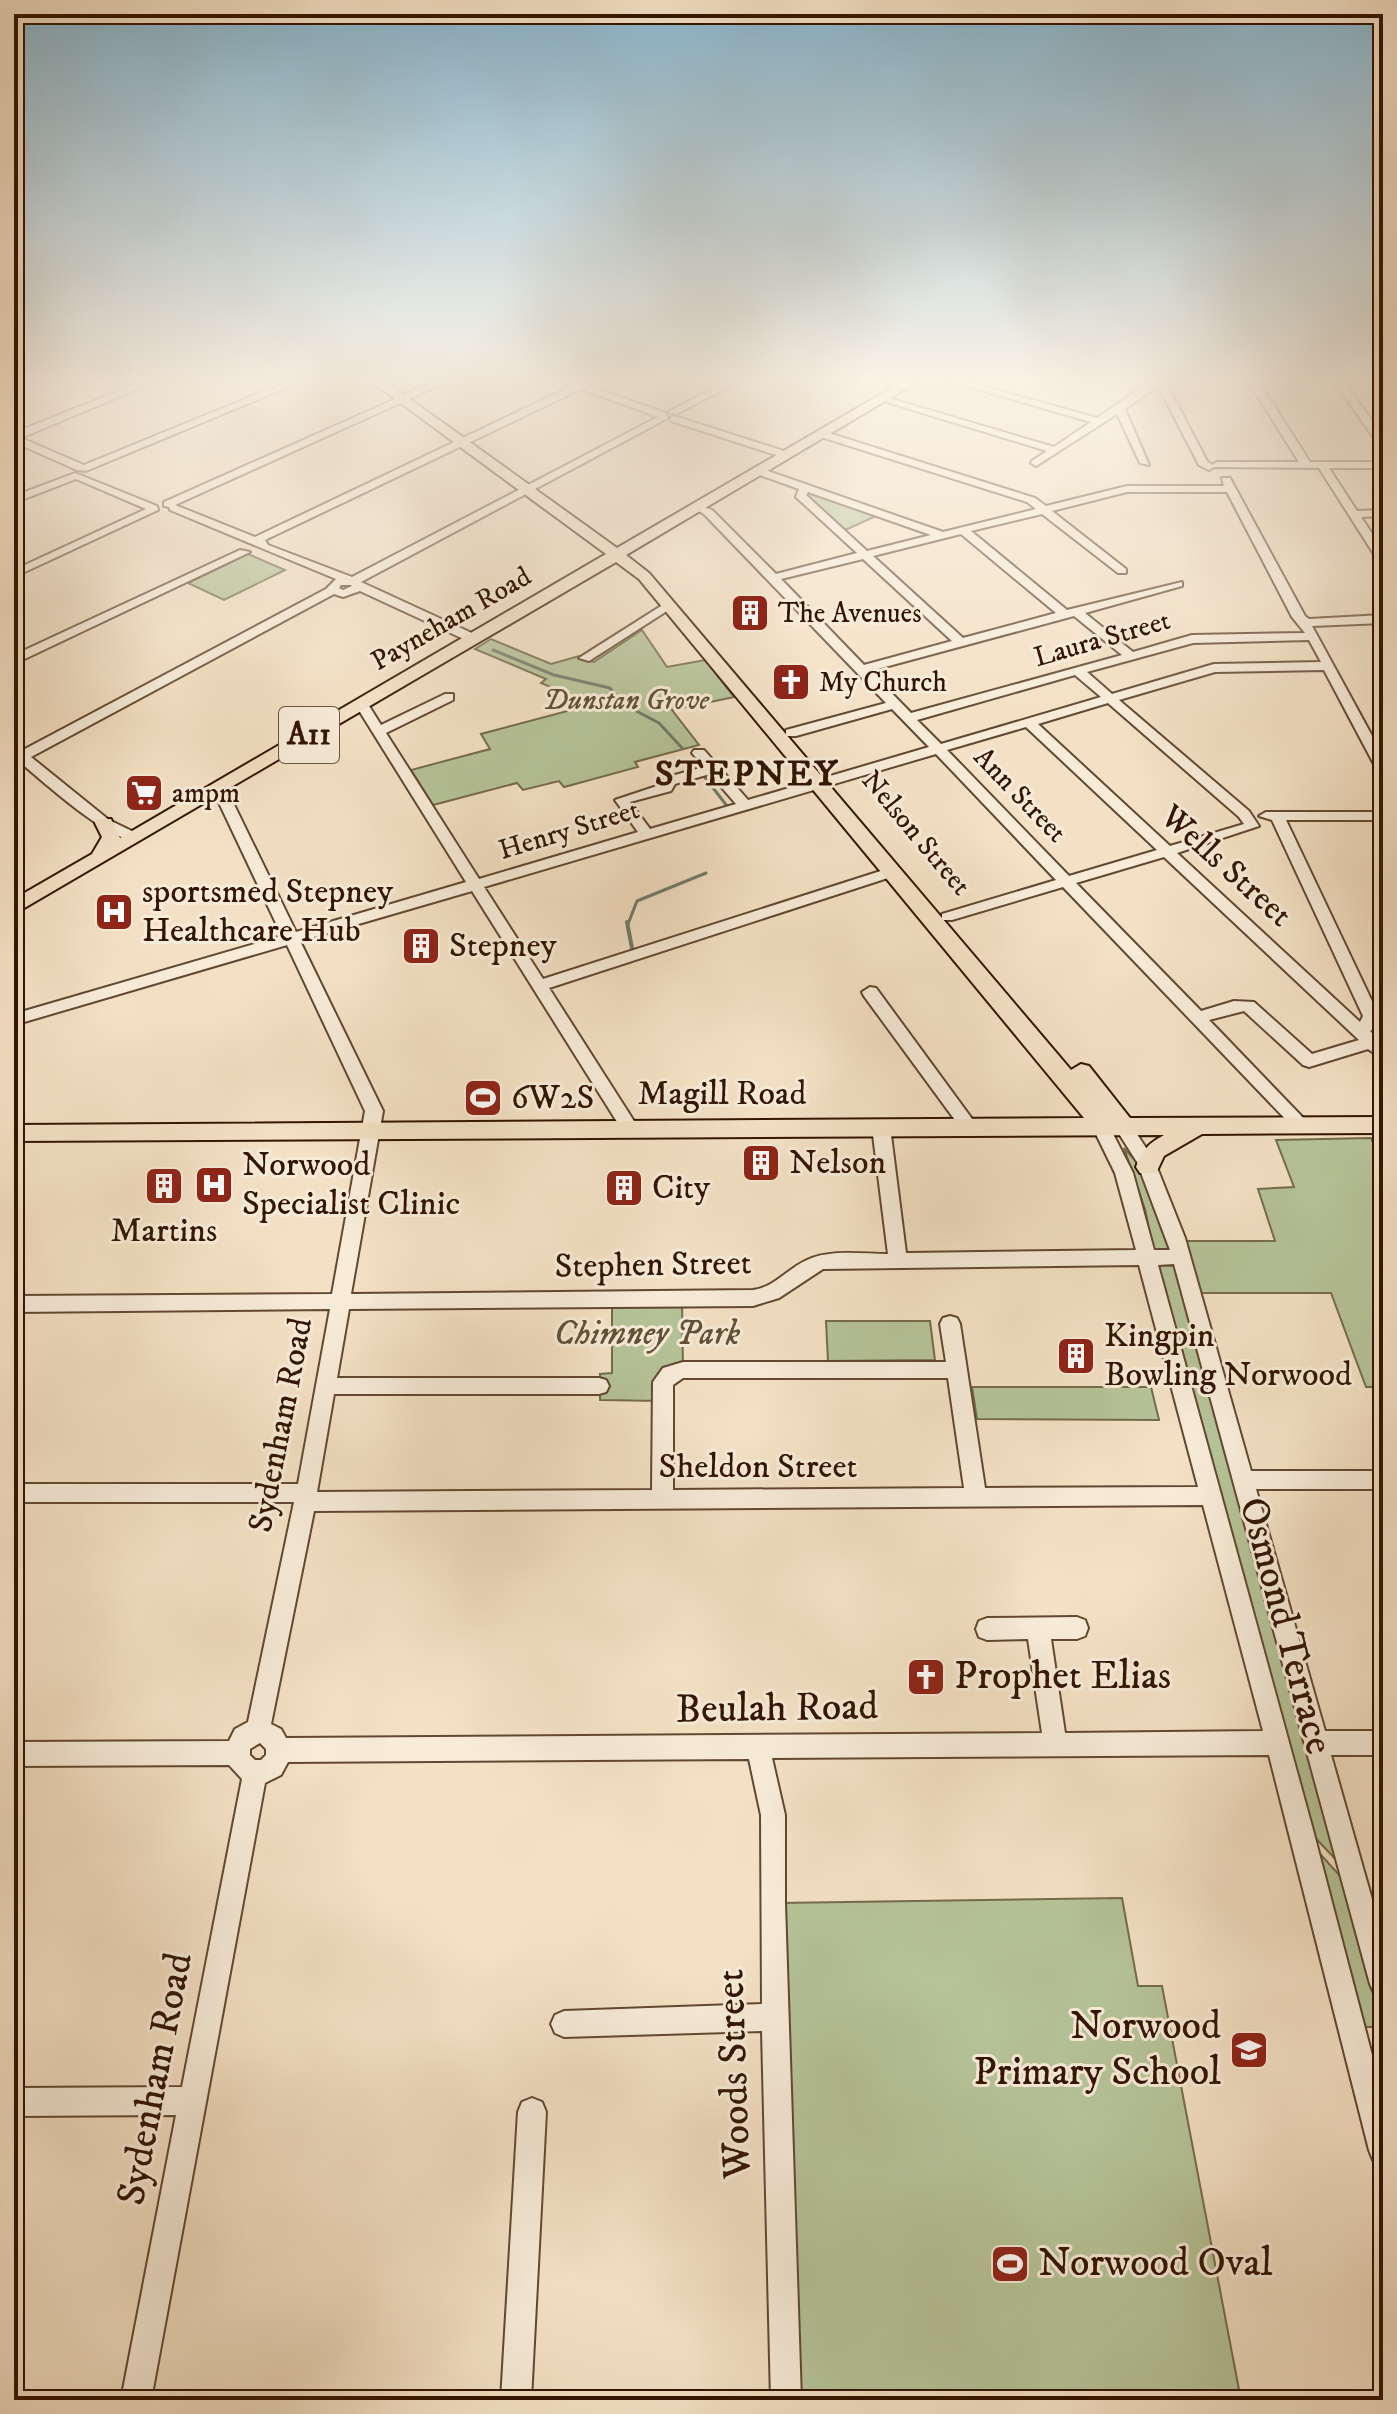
<svg xmlns="http://www.w3.org/2000/svg" width="1397" height="2414" font-family="'IM FELL DW Pica',serif">
<style>
.green{fill:#b6c499;stroke:#746c4c;stroke-width:2}
.lines{fill:none;stroke-linecap:round;stroke-linejoin:round}
.stream-far1{stroke:#727a6b;stroke-width:3}
.stream{stroke:#727a6b;stroke-width:4}
.minor-casing{stroke:#624731;stroke-width:4}
.major-casing{stroke:#321400;stroke-width:4}
.minor{fill:#f8ecd9;fill-rule:evenodd}
.major{fill:#f4e1c5;fill-rule:evenodd}
.labels{text-anchor:middle;dominant-baseline:central;stroke-width:6;stroke-linejoin:round;paint-order:stroke}
.far-poi-label{font-size:28px;fill:#321400;stroke:#f8ecd9;text-anchor:start}
.far-street-label{font-size:28px;fill:#321400;stroke:#f8ecd9}
.far-park-label{font-size:28px;font-style:italic;fill:#605236;stroke:#f8ecd9}
.shield{fill:#f8ecd9;stroke:#6d5541;stroke-width:2}
.shield-label{font-size:32px;font-weight:bold;fill:#321400}
.street-label{font-size:34px;fill:#321400;stroke:#f8ecd9}
.poi-label{font-size:34px;fill:#321400;stroke:#f8ecd9;text-anchor:start}
.park-label{font-size:34px;font-style:italic;fill:#605236;stroke:#f8ecd9}
.far-district-label{font-size:36px;font-weight:bold;letter-spacing:2px;fill:#321400;stroke:#f8ecd9}
.near-street-label{font-size:40px;fill:#321400;stroke:#f8ecd9}
.near-poi-label{font-size:40px;fill:#321400;stroke:#f8ecd9;text-anchor:start}
</style>
<rect width="100%" height="100%" fill="#f4e1c5"/>
<filter id="stains"><feTurbulence type="fractalNoise" baseFrequency=".0025" numOctaves="4"/><feColorMatrix values="0 0 0 0 .2 0 0 0 0 .09 0 0 0 0 .02 0 0 0 .5 -.17"/></filter>
<radialGradient id="worn" r=".72"><stop offset=".6" stop-color="#630" stop-opacity="0"/><stop offset="1" stop-color="#630" stop-opacity=".3"/></radialGradient>
<!-- green -->
<g class="green">
<path d="M805,491L876,516L843,531L803,495Z"/>
<path d="M248,554L285,570L224,600L188,583Z"/>
<path d="M642,630L667,667L705,660L734,697L672,710L699,745L635,762L638,767L564,787L559,781L523,790L517,783L433,805L411,770L490,749L481,734L579,708L567,694L541,683L546,679L475,649L491,639L551,664L579,656L594,662Z"/>
<path d="M1371,1138L1383,1169V1387H1366L1331,1293H1192L1177,1241H1275L1258,1189L1294,1187L1276,1140Z"/>
<path d="M1124,1148L1142,1168L1171,1249H1153L1145,1209Z"/>
<path d="M1158,1265L1175,1266L1340,1864L1305,1827Z"/>
<path d="M612,1298H682L683,1370L676,1371L663,1401L600,1400V1374L612,1373Z"/>
<path d="M826,1321H930L935,1360L828,1361Z"/>
<path d="M972,1387H1151L1159,1420L977,1419Z"/>
<path d="M1313,1846L1350,1887L1383,2006V2027H1359Z"/>
<path d="M1122,1898L1138,1986H1162L1241,2400H796L779,1903Z"/>
</g>
<g class="lines">
<!-- stream-far1 -->
<g class="stream-far1">
<path d="M493,650L554,675L610,688L623,704L659,723L682,748"/>
<path d="M703,775L727,806"/>
<path d="M628,924L637,901L706,873"/>
</g>
<!-- stream -->
<path class="stream" d="M627,922L632,948"/>
<!-- minor casing -->
<g class="minor-casing">
<g id="minor">
<path d="M148,379H161L21,438L84,465L294,379H307L86,471L77,470L14,442V433Z"/>
<path d="M440,379H453L175,505L255,537L572,386L556,379L580,383L600,379L589,386L665,413L668,418L361,582L476,635V641H468L360,591L343,597L334,594L31,757L109,820L138,834V840C110,844 37,776 14,757V746L23,750L326,589L336,579L170,510L169,507L164,506V502ZM581,389L658,417L352,577L268,545L265,540ZM341,585H351L352,586L343,590L339,588Z"/>
<path d="M733,379H745L676,414L668,412Z"/>
<path d="M878,379H892L909,386L904,389Z"/>
<path d="M942,379H957L1097,418L1154,379H1164L1207,461L1212,465L1217,462H1299L1247,379H1257L1310,462H1383V468H1329L1357,511L1383,510V516L1361,517L1383,550V562L1377,559L1319,468L1214,467L1209,470L1199,465L1158,386L1125,409L1149,465L1140,463L1117,414L1036,466L1031,463L1032,461L1047,451L877,399L885,397L1054,447L1091,422Z"/>
<path d="M1332,379H1342L1383,436V446L1379,445Z"/>
<path d="M674,416L790,453L791,455L782,457L671,421V417Z"/>
<path d="M822,431L1035,498L1046,506L1127,486H1224L1222,478H1230L1305,616L1309,619L1383,615V623L1312,626L1383,756V772L1376,768L1324,670L1215,672L1119,700L1249,811L1259,826L1177,853L1360,1022L1363,1016L1272,820L1259,816L1266,812H1383V820H1286L1379,1016L1376,1028L1370,1031L1383,1044V1059L1368,1049L1309,1067L1303,1065L1244,1011L1209,1020L1310,1125L1301,1131L1295,1129L1063,887L952,920H942V914L1056,880L936,754L484,887L543,979L887,869H897L899,872L897,875L549,988L639,1129L630,1135L624,1133L472,891L300,941L383,1111L351,1294L753,1290C775,1287 787,1269 807,1260C831,1249 862,1254 888,1254L872,1127L881,1121L890,1127L906,1253L1136,1250L1115,1173L1092,1126L1101,1120L1107,1122L1133,1173L1154,1250H1170L1137,1162L1114,1126L1123,1120L1129,1122L1154,1160L1185,1238L1251,1471H1383V1489H1256L1325,1731H1383V1755H1331L1383,1938V1997L1374,1993L1370,1984L1174,1264L1158,1265L1313,1830L1383,2097V2164L1373,2160L1369,2150L1269,1755L772,1758L785,1815V1903L801,2400H771L762,2031L564,2037L555,2033L551,2024L555,2015L564,2011L762,2004L761,1815L749,1759L288,1762L281,1775L265,1783L151,2400H121L176,2115L14,2116V2088L182,2087L242,1779L229,1765L14,1766V1742L229,1741L235,1729L248,1722L294,1502H14V1484H298L330,1309L14,1312V1296L332,1294L365,1111L287,945L14,1025V1014L282,936L212,788L214,785L219,784L226,788L296,932L466,882L355,704L356,701H366L381,725L445,694H453V700L386,733L479,879L638,832L615,800L660,785L664,778L704,767L692,753L694,750H704L748,800L929,747L892,709L796,736H786V730L886,703L704,514L691,507L696,504L712,510L776,574L857,553L796,497L799,489L754,473V469H762L943,532L1036,509L1027,502L818,436L817,434ZM808,492L931,535L867,551L806,495ZM1127,492H1227L1292,617L1305,633L1192,635L1133,652L1085,613L1182,586V582L1067,610L971,531L1042,514L1118,573H1126V569L1052,511ZM961,534L1056,613L963,638L873,556ZM863,559L952,641L864,665L781,579ZM1074,616L1122,655L911,713L870,671ZM1309,640L1321,662L1214,664L1112,694L1087,672L1193,643ZM1075,675L1101,697L941,744L917,720ZM1108,703L1239,817L1244,824L1170,846L1038,724ZM1026,727L1157,850L1069,876L947,750ZM710,774L736,804L650,829L630,802L671,791L675,784ZM1164,857L1359,1040L1312,1054L1254,1002L1234,1001L1201,1011L1076,883ZM1139,1265L1198,1487L985,1488L960,1324L957,1318L950,1316L943,1318L940,1324L946,1362H683L663,1368L653,1382L652,1490L317,1492L334,1394H599L606,1392L609,1386L606,1380L599,1378H337L349,1309L753,1306L779,1298L823,1269ZM683,1378H948L964,1488L673,1490V1385ZM1203,1505L1263,1731L1065,1733L1051,1639H1077L1085,1636L1088,1628L1085,1620L1077,1617L987,1618L979,1621L976,1629L979,1637L987,1640L1028,1639L1042,1733L286,1738L281,1729L271,1724L314,1511ZM260,1743L266,1749V1755L261,1760H255L250,1755V1749Z"/>
<path d="M75,473L157,506L158,510L14,577V570L146,509L76,479L14,503V496Z"/>
<path d="M240,550L250,552L14,664V655Z"/>
<path d="M669,601L675,605L673,607L589,661L579,658Z"/>
<path d="M870,987L876,988L975,1123L978,1127L975,1131H963L864,996L862,992Z"/>
<path d="M532,2098L542,2102L546,2112L531,2400H501L518,2112L522,2102Z"/>
</g>
</g>
<!-- major casing -->
<g class="major-casing">
<path id="major" d="M368,379H382L617,548L907,379H922L626,555L649,573L1071,1070L1081,1064L1089,1066L1130,1118L1383,1117V1133L1202,1134L1164,1156L1156,1173H1140L1136,1167C1143,1149 1148,1144 1164,1135L14,1141V1125L1084,1118L639,579L616,562L14,914V899L92,854L102,837L95,823L97,819H111L120,838L606,554Z"/>
</g>
<!-- minor -->
<use href="#minor" class="minor"/>
<!-- major -->
<use href="#major" class="major"/>
</g>
<!-- sky -->
<linearGradient id="sky" x2="0" y2="1"><stop stop-color="#89b8d2"/><stop offset="0.53" stop-color="#faf2e5"/><stop offset="1" stop-color="#faf2e5" stop-opacity="0"/></linearGradient>
<rect width="1397" height="717" fill="url(#sky)"/>
<!-- icons -->
<defs>
<g id="building-square" transform="scale(2)"><rect x="-9" y="-9" width="18" height="18" rx="4" fill="#8f2418" stroke="#f8ecd9"/><path d="M-4-6H4V6H1V3H-1V6H-4ZM-2.5-4.3h1.7v1.8h-1.7ZM.8-4.3h1.7v1.8H.8ZM-2.5-1h1.7V.8h-1.7ZM.8-1h1.7V.8H.8Z" fill="#fff"/></g>
<g id="church-square" transform="scale(2)"><rect x="-9" y="-9" width="18" height="18" rx="4" fill="#8f2418" stroke="#f8ecd9"/><path d="M-1.2-6h2.4v3.5h3.3v2.4h-3.3V6h-2.4V-.1h-3.3v-2.4h3.3Z" fill="#fff"/></g>
<g id="supermarket-square" transform="scale(2)"><rect x="-9" y="-9" width="18" height="18" rx="4" fill="#8f2418" stroke="#f8ecd9"/><path d="M-6-5.5h2.5l.6 2H6L4.5 2H-2.5L-4.4-4H-6ZM-1.5 3.2a1.3 1.3 0 1 0 .1 0ZM3 3.2a1.3 1.3 0 1 0 .1 0Z" fill="#fff"/></g>
<g id="hospital-square" transform="scale(2)"><rect x="-9" y="-9" width="18" height="18" rx="4" fill="#8f2418" stroke="#f8ecd9"/><path d="M-5-5h3v3.5h4V-5h3V5h-3V1.5h-4V5h-3Z" fill="#fff"/></g>
<g id="stadium-square" transform="scale(2)"><rect x="-9" y="-9" width="18" height="18" rx="4" fill="#8f2418" stroke="#f8ecd9"/><path d="M0-5a6.5 5 0 1 0 0 10a6.5 5 0 1 0 0-10ZM-3.5-1.8h7v3.6h-7Z" fill="#fff"/></g>
<g id="school-square" transform="scale(2)"><rect x="-9" y="-9" width="18" height="18" rx="4" fill="#8f2418" stroke="#f8ecd9"/><path d="M0-5L7-2L0 1L-7-2ZM-4 1L0 2.5L4 1V4Q0 6-4 4Z" fill="#fff"/></g>
</defs>
<g fill-rule="evenodd">
<use href="#building-square" x="750" y="613"/>
<use href="#church-square" x="791" y="682"/>
<use href="#supermarket-square" x="144" y="793"/>
<use href="#hospital-square" x="114" y="912"/>
<use href="#building-square" x="421" y="946"/>
<use href="#stadium-square" x="483" y="1098"/>
<use href="#building-square" x="761" y="1163"/>
<use href="#hospital-square" x="214" y="1185"/>
<use href="#building-square" x="164" y="1186"/>
<use href="#building-square" x="624" y="1188"/>
<use href="#building-square" x="1076" y="1356"/>
<use href="#church-square" x="926" y="1677"/>
<use href="#school-square" x="1249" y="2050"/>
<use href="#stadium-square" x="1010" y="2264"/>
</g>
<g class="labels">
<!-- far-poi labels -->
<g class="far-poi-label">
<text x="778" y="613">The Avenues</text>
<text x="819" y="682">My Church</text>
<text x="172" y="793">ampm</text>
</g>
<!-- far-street labels -->
<g class="far-street-label">
<text transform="translate(451 619) rotate(-30)">Payneham Road</text>
<text transform="translate(1102 639) rotate(-16)">Laura Street</text>
<text transform="translate(1020 795) rotate(46)">Ann Street</text>
<text transform="translate(569 830) rotate(-17)">Henry Street</text>
<text transform="translate(916 833) rotate(50)">Nelson Street</text>
</g>
<!-- far-park labels -->
<g class="far-park-label">
<text x="626" y="700">Dunstan Grove</text>
</g>
<!-- shield labels -->
<rect class="shield" x="279" y="707" width="60" height="56" rx="6"/>
<g class="shield-label">
<text x="309" y="735">A11</text>
</g>
<!-- street labels -->
<g class="street-label">
<text transform="translate(1226 866) rotate(42)">Wells Street</text>
<text x="722" y="1094">Magill Road</text>
<text transform="translate(653 1265) rotate(-1)">Stephen Street</text>
<text transform="translate(281 1425) rotate(-79)">Sydenham Road</text>
<text x="758" y="1467">Sheldon Street</text>
</g>
<!-- poi labels -->
<g class="poi-label">
<text x="142" y="892">sportsmed Stepney<tspan x="142" dy="39">Healthcare Hub</tspan></text>
<text x="449" y="946">Stepney</text>
<text x="511" y="1098">6W2S</text>
<text x="789" y="1163">Nelson</text>
<text x="242" y="1165">Norwood<tspan x="242" dy="39">Specialist Clinic</tspan></text>
<text x="652" y="1188">City</text>
<text x="164" y="1231" text-anchor="middle">Martins</text>
<text x="1104" y="1336">Kingpin<tspan x="1104" dy="39">Bowling Norwood</tspan></text>
</g>
<!-- park labels -->
<g class="park-label">
<text x="647" y="1334">Chimney Park</text>
</g>
<!-- far-district labels -->
<g class="far-district-label">
<text x="747" y="774">STEPNEY</text>
</g>
<!-- near-street labels -->
<g class="near-street-label">
<text transform="translate(1285 1626) rotate(75)">Osmond Terrace</text>
<text transform="translate(777 1709) rotate(-1)">Beulah Road</text>
<text transform="translate(735 2074) rotate(-92)">Woods Street</text>
<text transform="translate(156 2079) rotate(-79)">Sydenham Road</text>
</g>
<!-- near-poi labels -->
<g class="near-poi-label">
<text x="954" y="1677">Prophet Elias</text>
<text x="1221" y="2027" text-anchor="end">Norwood<tspan x="1221" dy="46">Primary School</tspan></text>
<text x="1038" y="2264">Norwood Oval</text>
</g>
</g>
<!-- margin -->
<rect width="1397" height="2414" fill="none" stroke="#f4e1c5" stroke-width="48"/>
<rect x="16" y="16" width="1365" height="2382" fill="none" stroke="#321400" stroke-width="4"/>
<rect x="24" y="24" width="1349" height="2366" fill="none" stroke="#321400" stroke-width="2"/>
<rect width="100%" height="100%" filter="url(#stains)"/>
<rect width="100%" height="100%" fill="url(#worn)"/>
</svg>
